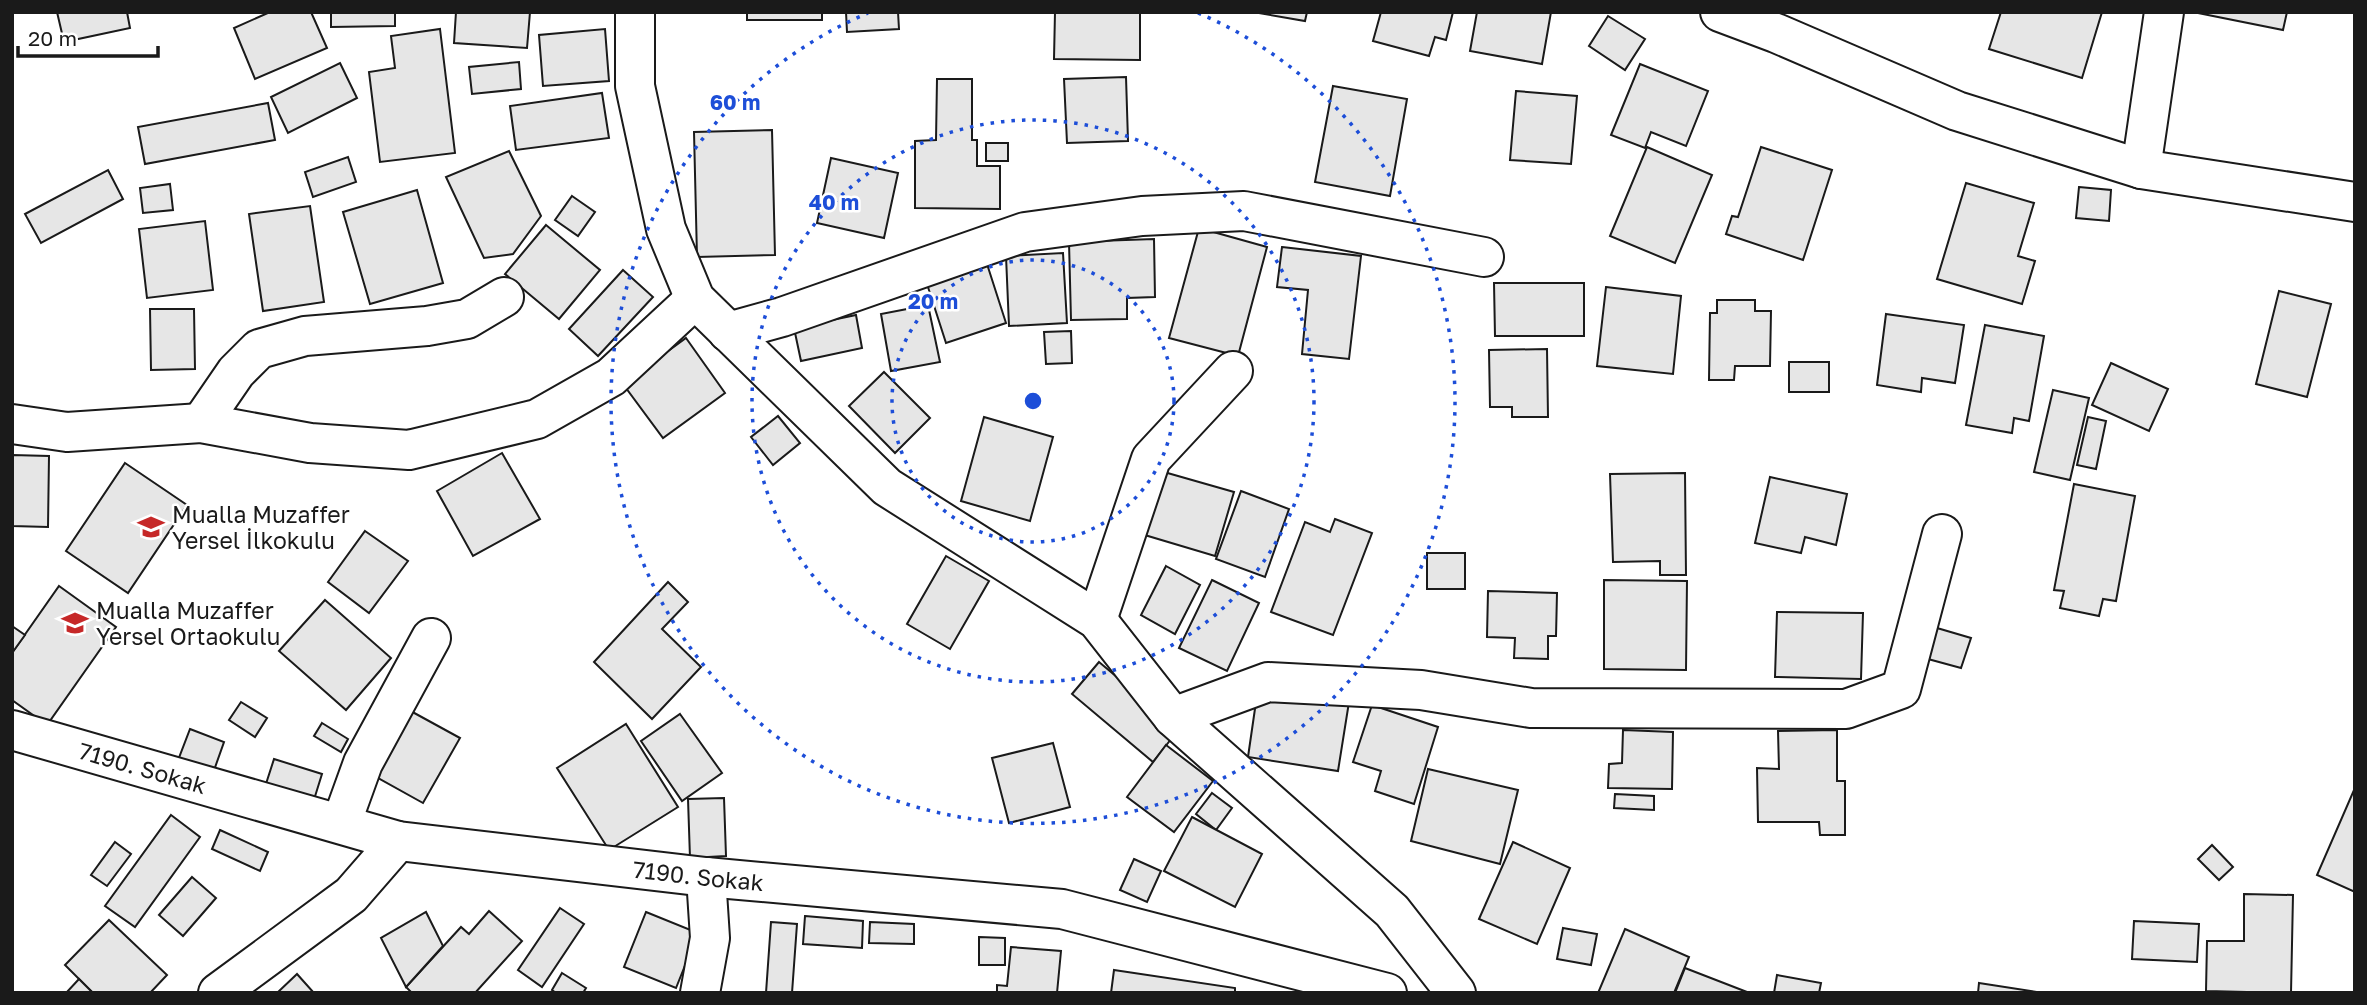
<svg xmlns="http://www.w3.org/2000/svg" width="2367" height="1005" font-family="'Golos Text',sans-serif">
<style>
.building{fill:#e6e6e6;stroke:#1a1a1a;stroke-width:2}
.lines{fill:none;stroke-linecap:round;stroke-linejoin:round}
.minor-casing{stroke:#1a1a1a;stroke-width:42}
.tertiary-casing{stroke:#1a1a1a;stroke-width:42}
.minor{stroke:#fff;stroke-width:38}
.tertiary{stroke:#fff;stroke-width:38}
.ring{fill:none;stroke:#1d4ed8;stroke-width:3.5;stroke-dasharray:3.5 7}
.labels{text-anchor:middle;dominant-baseline:central;stroke-width:5;stroke-linejoin:round;paint-order:stroke}
.poi-label{font-size:23px;fill:#1a1a1a;stroke:#fff;text-anchor:start}
.street-label{font-size:23px;fill:#1a1a1a;stroke:#fff}
.centre{fill:#1d4ed8;stroke:#fff;stroke-width:3.5}
.ring-label{font-size:21px;text-anchor:middle;font-weight:bold;fill:#1d4ed8;stroke:#fff;stroke-width:5;stroke-linejoin:round;paint-order:stroke}
</style>
<rect width="100%" height="100%" fill="#fff"/>
<!-- building -->
<g class="building">
<path d="M57,12H127L130,28L64,42Z"/>
<path d="M270,12H311L327,48L255,79L234,28Z"/>
<path d="M331,12H395V26L331,27Z"/>
<path d="M456,12H530L527,48L454,43Z"/>
<rect x="747" y="12" width="75" height="8"/>
<path d="M846,12H898L899,29L847,32Z"/>
<path d="M1055,12H1140V60L1054,59Z"/>
<path d="M1253,12H1307L1305,21Z"/>
<path d="M1381,12H1453L1446,40L1435,37L1429,56L1373,41Z"/>
<path d="M1477,12H1551L1542,64L1470,51Z"/>
<path d="M2001,12H2102L2082,78L1989,49Z"/>
<path d="M2193,12H2287L2283,30Z"/>
<path d="M1608,16L1645,39L1625,70L1589,46Z"/>
<path d="M440,29L455,153L380,162L369,72L395,68L391,36Z"/>
<path d="M605,29L609,81L543,86L539,35Z"/>
<path d="M519,62L521,89L472,94L469,67Z"/>
<path d="M340,63L357,98L288,133L271,97Z"/>
<path d="M1640,64L1708,91L1686,146L1651,132L1645,148L1611,135Z"/>
<path d="M1126,77L1128,141L1067,143L1064,79Z"/>
<path d="M937,79H972V140H977V166H1000V209L915,208V141L936,140Z"/>
<path d="M1333,86L1407,99L1390,196L1315,182Z"/>
<path d="M1516,91L1577,96L1571,164L1510,160Z"/>
<path d="M602,93L609,138L516,150L510,106Z"/>
<path d="M268,103L275,140L145,164L138,127Z"/>
<path d="M772,130L775,255L697,257L694,132Z"/>
<rect x="986" y="143" width="22" height="18"/>
<path d="M1647,147L1712,175L1675,263L1610,236Z"/>
<path d="M1761,147L1832,170L1803,260L1726,234L1732,216L1738,217Z"/>
<path d="M509,151L541,216L513,254L484,258L446,177Z"/>
<path d="M348,157L356,182L313,197L305,172Z"/>
<path d="M831,158L898,173L884,238L817,223Z"/>
<path d="M108,170L123,199L41,243L25,214Z"/>
<path d="M1966,183L2034,203L2018,256L2035,261L2022,304L1937,279Z"/>
<path d="M170,184L173,210L143,213L140,188Z"/>
<path d="M2079,187L2111,190L2109,221L2076,218Z"/>
<path d="M417,190L443,283L370,304L343,212Z"/>
<path d="M572,196L595,212L578,236L555,220Z"/>
<path d="M310,206L324,302L263,311L249,214Z"/>
<path d="M205,221L213,290L147,298L139,229Z"/>
<path d="M546,225L600,270L559,319L505,274Z"/>
<path d="M1199,228L1267,247L1238,356L1169,338Z"/>
<path d="M1154,239L1155,297L1127,298V319L1071,320L1069,242Z"/>
<path d="M1282,247L1361,256L1349,359L1302,354L1308,290L1277,287Z"/>
<path d="M1063,253L1067,323L1009,326L1006,256Z"/>
<path d="M987,264L1006,323L946,343L927,284Z"/>
<path d="M623,270L653,297L598,356L569,329Z"/>
<path d="M1494,283H1584V336H1495Z"/>
<path d="M1606,287L1681,296L1673,374L1597,366Z"/>
<path d="M2279,291L2331,304L2307,397L2256,384Z"/>
<path d="M1717,300H1755V311H1771L1770,366H1735L1734,380H1709L1710,313H1717Z"/>
<path d="M928,305L940,362L891,371L881,314Z"/>
<path d="M150,309H194L195,369L151,370Z"/>
<path d="M1886,314L1964,325L1955,383L1922,378L1921,392L1877,385Z"/>
<path d="M856,315L862,348L801,361L794,328Z"/>
<path d="M1985,325L2044,336L2029,421L2014,418L2012,433L1966,425Z"/>
<path d="M1071,331L1072,363L1046,364L1044,332Z"/>
<path d="M686,338L725,393L663,438L623,384Z"/>
<path d="M1547,349L1548,417H1512V407H1490L1489,350Z"/>
<rect x="1789" y="362" width="40" height="30"/>
<path d="M2111,363L2168,389L2149,431L2092,405Z"/>
<path d="M884,372L930,418L895,453L849,406Z"/>
<path d="M2053,390L2089,398L2070,480L2034,472Z"/>
<path d="M778,416L800,443L773,465L751,437Z"/>
<path d="M984,417L1053,437L1030,521L961,501Z"/>
<path d="M2088,417L2106,421L2096,469L2077,465Z"/>
<path d="M502,453L540,519L473,556L437,491Z"/>
<path d="M12,455L49,456L48,527L12,526Z"/>
<path d="M125,463L187,505L128,593L66,551Z"/>
<path d="M1157,470L1234,492L1215,556L1138,533Z"/>
<path d="M1685,473L1686,575H1660V561L1613,562L1610,474Z"/>
<path d="M1770,477L1847,494L1836,545L1805,537L1801,553L1755,543Z"/>
<path d="M2074,484L2135,496L2116,601L2103,599L2099,616L2060,608L2064,591L2054,590Z"/>
<path d="M1241,491L1289,509L1265,577L1216,559Z"/>
<path d="M1335,519L1372,533L1333,635L1271,612L1305,522L1330,532Z"/>
<path d="M365,531L408,561L369,613L328,582Z"/>
<rect x="1427" y="553" width="38" height="36"/>
<path d="M946,556L989,581L950,649L907,624Z"/>
<path d="M1166,566L1200,585L1175,634L1141,615Z"/>
<path d="M1212,580L1259,603L1227,671L1179,648Z"/>
<path d="M1604,580L1687,581L1686,670L1604,669Z"/>
<path d="M668,582L688,602L662,629L701,667L652,719L594,662Z"/>
<path d="M59,586L116,627L47,725L12,700V653Z"/>
<path d="M1488,591L1557,593L1556,636H1548V659L1514,658L1515,638L1487,637Z"/>
<path d="M325,600L391,658L346,710L279,651Z"/>
<path d="M1777,612L1863,613L1861,679L1775,677Z"/>
<path d="M12,626L25,635L12,653Z"/>
<path d="M1937,628L1971,638L1961,668L1928,659Z"/>
<path d="M1099,662L1179,729L1153,762L1072,694Z"/>
<path d="M1258,688L1349,702L1338,771L1248,757Z"/>
<path d="M241,702L267,718L255,737L229,720Z"/>
<path d="M1372,705L1438,727L1414,804L1375,791L1381,771L1353,762Z"/>
<path d="M407,709L460,738L423,803L371,774Z"/>
<path d="M680,714L722,773L682,801L641,741Z"/>
<path d="M322,723L348,739L341,752L314,736Z"/>
<path d="M626,724L678,807L609,850L557,768Z"/>
<path d="M190,729L224,742L212,776L177,763Z"/>
<path d="M1623,730L1673,732L1672,789L1608,788L1609,764L1622,763Z"/>
<path d="M1837,730V781H1845V835H1820L1819,822H1758L1757,768L1779,769L1778,731Z"/>
<path d="M1053,743L1070,807L1009,823L992,758Z"/>
<path d="M1166,745L1213,781L1174,832L1127,797Z"/>
<path d="M274,759L322,774L312,806L264,790Z"/>
<path d="M1428,769L1518,790L1500,864L1411,841Z"/>
<path d="M2354,790H2355V892L2317,875Z"/>
<path d="M1212,793L1232,808L1216,830L1196,814Z"/>
<path d="M1615,794L1654,796V810L1614,808Z"/>
<path d="M724,798L726,856L690,858L688,799Z"/>
<path d="M171,815L200,837L135,927L105,906Z"/>
<path d="M1192,817L1262,854L1235,907L1164,871Z"/>
<path d="M220,830L268,852L260,871L212,849Z"/>
<path d="M115,842L131,854L107,886L91,875Z"/>
<path d="M1513,842L1570,868L1537,944L1479,919Z"/>
<path d="M2212,845L2233,867L2219,880L2198,859Z"/>
<path d="M1134,859L1161,871L1147,902L1120,890Z"/>
<path d="M192,877L216,898L183,936L159,915Z"/>
<path d="M2244,894L2293,895L2291,993L2206,991L2207,941H2244Z"/>
<path d="M560,908L584,924L542,987L518,970Z"/>
<path d="M489,911L522,941L475,993H412L406,987L461,927L469,934Z"/>
<path d="M426,912L443,946L406,987L381,938Z"/>
<path d="M646,912L698,933L676,988L624,967Z"/>
<path d="M805,916L863,921L862,948L803,944Z"/>
<path d="M109,920L167,975L150,993H93L65,965Z"/>
<path d="M2134,921L2199,924L2197,962L2132,959Z"/>
<path d="M771,922L797,924L792,993H766Z"/>
<path d="M870,922L914,924V944L869,943Z"/>
<path d="M1563,928L1597,934L1591,965L1557,959Z"/>
<path d="M1625,929L1689,957L1674,993H1598Z"/>
<path d="M979,937L1005,938V965H979Z"/>
<path d="M1011,947L1061,951L1057,993H997V985L1007,986Z"/>
<path d="M1685,968L1747,992V993H1675Z"/>
<path d="M1114,970L1235,988V993H1111Z"/>
<path d="M562,973L586,988L583,993H556L552,990Z"/>
<path d="M297,974L314,993H277Z"/>
<path d="M1777,975L1821,983L1819,993H1774Z"/>
<path d="M79,979L93,993H66Z"/>
<path d="M1979,983L2043,993H1978Z"/>
</g>
<g class="lines">
<!-- minor casing -->
<g class="minor-casing">
<g id="minor">
<path d="M1720,12L1776,33L1957,111L2141,169L2355,202"/>
<path d="M2141,169L2164,12"/>
<path d="M728,332L782,317L1025,232L1142,216L1244,211L1484,257"/>
<path d="M201,423L236,372L259,349L305,336L427,326L467,319L504,297"/>
<path d="M12,424L67,432L201,423L310,443L409,450L537,419L611,377L695,299"/>
<path d="M1097,620L1151,459L1233,371"/>
<path d="M1173,717L1268,682L1421,690L1531,708L1846,709L1901,689L1942,534"/>
<path d="M341,824L363,763L431,638"/>
<path d="M218,993L351,895L398,841"/>
<path d="M700,993L710,938L706,877"/>
</g>
</g>
<!-- tertiary casing -->
<g class="tertiary-casing">
<g id="tertiary">
<path d="M635,12V86L666,229L695,299L887,487L1097,620L1173,717L1392,911L1456,993"/>
<path id="s1" d="M12,730L398,841L706,877L1062,909L1387,993"/>
</g>
</g>
<!-- minor -->
<use href="#minor" class="minor"/>
<!-- tertiary -->
<use href="#tertiary" class="tertiary"/>
</g>
<!-- distance rings -->
<g class="ring">
<circle cx="1033" cy="401" r="141"/>
<circle cx="1033" cy="401" r="281"/>
<path d="M1198 13A422 422 0 1 1 868 13"/>
</g>
<!-- icons -->
<defs>
<g id="school-bare" transform="scale(2.1)"><path d="M0-5L7-2L0 1L-7-2ZM-4 1L0 2.5L4 1V4Q0 6-4 4Z" fill="#c62828" stroke="#fff" stroke-width="2.5" paint-order="stroke"/></g>
</defs>
<g fill-rule="evenodd">
<use href="#school-bare" x="151" y="527"/>
<use href="#school-bare" x="75" y="623"/>
</g>
<g class="labels">
<!-- poi labels -->
<g class="poi-label">
<text x="172" y="514">Mualla Muzaffer<tspan x="172" dy="26">Yersel İlkokulu</tspan></text>
<text x="96" y="610">Mualla Muzaffer<tspan x="96" dy="26">Yersel Ortaokulu</tspan></text>
</g>
<!-- street labels -->
<g class="street-label">
<text stroke="none"><textPath href="#s1" startOffset="136">7190. Sokak</textPath></text>
<text stroke="none"><textPath href="#s1" startOffset="704">7190. Sokak</textPath></text>
</g>
</g>
<circle cx="1033" cy="401" r="10" class="centre"/>
<g class="ring-label">
<text x="735" y="110">60 m</text>
<text x="834" y="210">40 m</text>
<text x="933" y="309">20 m</text>
</g>
<!-- border -->
<rect width="2367" height="1005" fill="none" stroke="#1a1a1a" stroke-width="28"/>
<!-- scale -->
<path d="M18 46v10h140v-10" fill="none" stroke="#1a1a1a" stroke-width="3.5"/>
<text x="28" y="46" font-size="21" fill="#1a1a1a" stroke="#ffffff" stroke-width="5" paint-order="stroke">20 m</text>
</svg>
